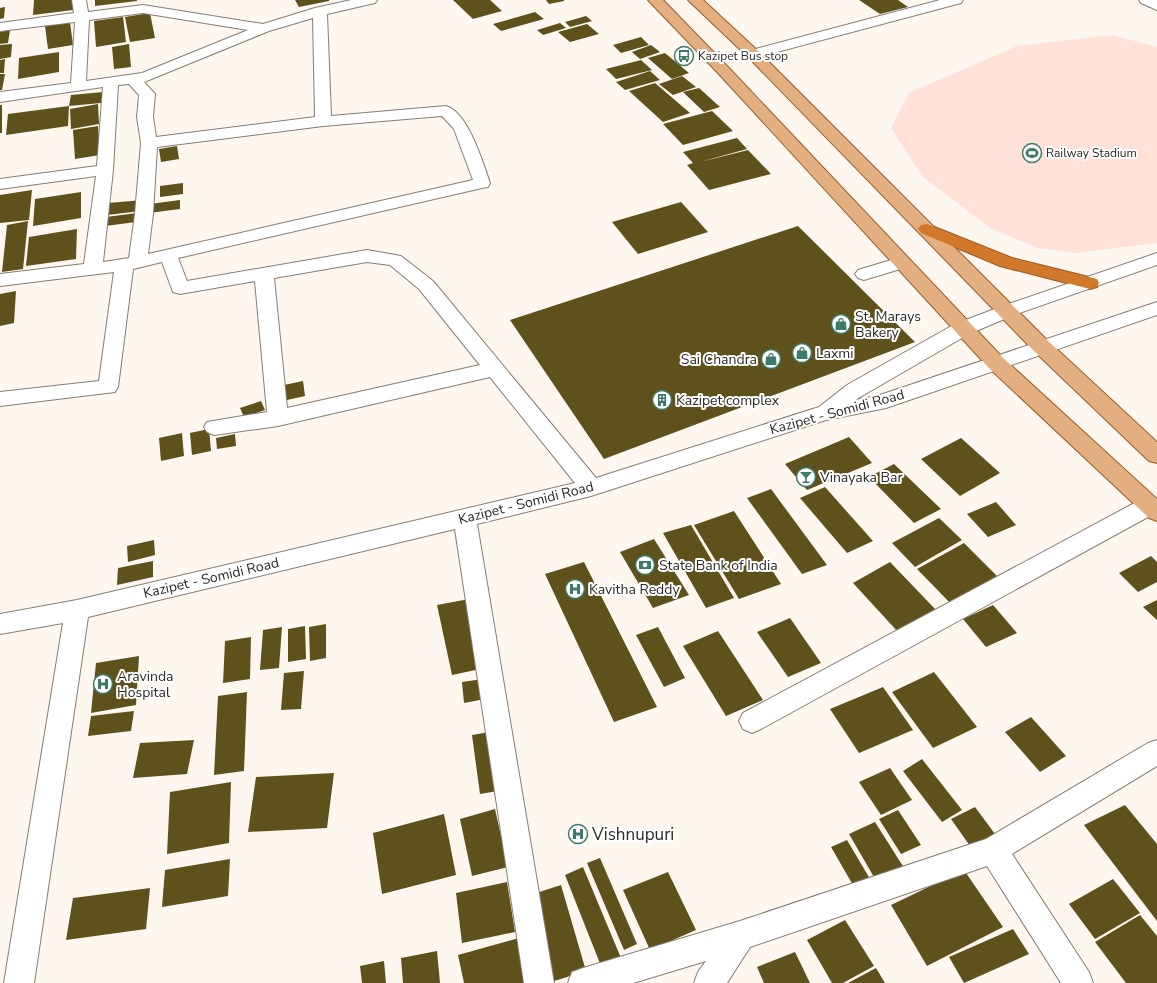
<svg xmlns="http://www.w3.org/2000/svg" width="1157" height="983" font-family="'Nunito Sans',sans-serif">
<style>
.green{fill:#ffe1d8}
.building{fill:#5f511c}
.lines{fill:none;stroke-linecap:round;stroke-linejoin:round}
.minor-casing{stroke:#857d74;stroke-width:2}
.major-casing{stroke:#985d29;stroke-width:2}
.highway-casing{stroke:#985d29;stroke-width:2}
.minor{fill:#fff;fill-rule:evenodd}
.major{fill:#e3ae80;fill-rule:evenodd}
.highway{fill:#d1782b;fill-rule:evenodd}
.labels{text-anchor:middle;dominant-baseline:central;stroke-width:4;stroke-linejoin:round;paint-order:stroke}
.far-poi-label{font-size:12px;fill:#2d2a26;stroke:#fff;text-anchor:start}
.poi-label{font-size:14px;fill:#2d2a26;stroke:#fff;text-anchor:start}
.street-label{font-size:14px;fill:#2d2a26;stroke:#fff}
.near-poi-label{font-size:17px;fill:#2d2a26;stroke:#fff;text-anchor:start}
</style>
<rect width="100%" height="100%" fill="#fef7ef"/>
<!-- green -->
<path class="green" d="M1113,35L1157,47V243L1075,253L1038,248L990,228L923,177L891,128L909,93L1017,46Z"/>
<!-- building -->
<g class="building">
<path d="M34,0H73V10L33,15Z"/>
<path d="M95,0H137V1L95,6Z"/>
<path d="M295,0H329V1L299,7Z"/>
<path d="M453,0H490L502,11L473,19Z"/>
<path d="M546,0H564V1L549,4Z"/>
<path d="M859,0H898L908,7L880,14Z"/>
<path d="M5,7L4,18L0,19V8Z"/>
<path d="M535,12L544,19L501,31L493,24Z"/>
<path d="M150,13L155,38L130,42L125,17Z"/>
<path d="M586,16L592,21L570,27L565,22Z"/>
<path d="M123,17L126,42L96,47L94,21Z"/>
<path d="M70,22L73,45L48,49L45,26Z"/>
<path d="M560,23L566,28L543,35L537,30Z"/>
<path d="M587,24L599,34L570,42L558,32Z"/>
<path d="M10,30L8,43L0,44V32Z"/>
<path d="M641,37L649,45L621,53L613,45Z"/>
<path d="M12,44L11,57L0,59V45Z"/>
<path d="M129,44L131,67L114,69L112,47Z"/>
<path d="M651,45L660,52L640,59L632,52Z"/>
<path d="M59,52V72L18,79L19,58Z"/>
<path d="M665,53L689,73L672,79L648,58Z"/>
<path d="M5,59L4,73H0V60Z"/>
<path d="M641,60L652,70L616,79L606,69Z"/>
<path d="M650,71L660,80L625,90L616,82Z"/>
<path d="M0,74H5L2,90H0Z"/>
<path d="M682,76L696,87L673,95L659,84Z"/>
<path d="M655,83L690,113L663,122L629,91Z"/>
<path d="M699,88L720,107L704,112L683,92Z"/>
<path d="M103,92L101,103L69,106L71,95Z"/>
<path d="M98,104L99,124L71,129L70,109Z"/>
<rect x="0" y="105" width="2" height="28"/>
<path d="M69,106L68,126L6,135L8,114Z"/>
<path d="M712,111L733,131L683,145L663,124Z"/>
<path d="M98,126L100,155L75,159L73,130Z"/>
<path d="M737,138L747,149L700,162L748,150L771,174L709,190L687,165L693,163L683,152Z"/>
<path d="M177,146L179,159L161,162L159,149Z"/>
<path d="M183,183V194L160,197V186Z"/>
<path d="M32,190L29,220L0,223V195Z"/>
<path d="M81,192V218L33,226L35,199Z"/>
<path d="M143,200L141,211L107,215L108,203Z"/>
<path d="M180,200V209L149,213L150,204Z"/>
<path d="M681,202L708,232L638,254L612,222Z"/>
<path d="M137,213L136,222L105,226L106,217Z"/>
<path d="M28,221L23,269L2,272L7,225Z"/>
<path d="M798,226L915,342L604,459L510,320Z"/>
<path d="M77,229L76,259L26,266L29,237Z"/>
<path d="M16,291L14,323L0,326V294Z"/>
<path d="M303,381L305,396L287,400L284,385Z"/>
<path d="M261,401L265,410L244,417L240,408Z"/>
<path d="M209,429L211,451L192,455L190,433Z"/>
<path d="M182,433L184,456L161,461L159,438Z"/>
<path d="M235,434L236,446L217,449L216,438Z"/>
<path d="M849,437L872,463L807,490L785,464Z"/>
<path d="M961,438L1000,473L960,496L921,459Z"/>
<path d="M894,464L941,509L914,523L869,477Z"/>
<path d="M825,487L873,541L847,553L800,498Z"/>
<path d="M771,489L827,565L802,574L747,498Z"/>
<path d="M996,502L1016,525L988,537L967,514Z"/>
<path d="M734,511L781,584L739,599L694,525Z"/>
<path d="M939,518L962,540L915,567L892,543Z"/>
<path d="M691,525L734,598L706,608L663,533Z"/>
<path d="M654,539L689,595L653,608L620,552Z"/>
<path d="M154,540L155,555L128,562L127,546Z"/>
<path d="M964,543L1001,580L954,607L917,569Z"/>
<path d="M1151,556L1157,562V582L1138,592L1119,573Z"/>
<path d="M153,561V577L117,585L118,568Z"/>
<path d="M584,562L657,707L614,722L545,574Z"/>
<path d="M890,562L936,610L898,632L853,583Z"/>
<path d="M469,599L485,668L452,675L437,605Z"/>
<path d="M1157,600V620L1143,607Z"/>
<path d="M993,605L1017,633L986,647L963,619Z"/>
<path d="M790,618L821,663L788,677L757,632Z"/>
<path d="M326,624V658L310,661L309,627Z"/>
<path d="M305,626L306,659L288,662V629Z"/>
<path d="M282,627L279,668L260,670L263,630Z"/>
<path d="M658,627L685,678L664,687L636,635Z"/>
<path d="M718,631L763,700L726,716L683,646Z"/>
<path d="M251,637L250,679L223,683L225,641Z"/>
<path d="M139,656L136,705L91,713L96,663Z"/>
<path d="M304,671L301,709L281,710L284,673Z"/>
<path d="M934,672L977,727L933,748L892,692Z"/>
<path d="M483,679L485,699L464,703L462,682Z"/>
<path d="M883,687L913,730L859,753L830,709Z"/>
<path d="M247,692L244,771L214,775L218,696Z"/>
<path d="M134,711L131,731L88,736L91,716Z"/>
<path d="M1031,717L1066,756L1040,772L1005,732Z"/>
<path d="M490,732L498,791L480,794L472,735Z"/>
<path d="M194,740L187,774L133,778L140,743Z"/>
<path d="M922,759L962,810L942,822L903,771Z"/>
<path d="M890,768L912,800L881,815L859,782Z"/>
<path d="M334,773L327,828L248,832L256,777Z"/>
<path d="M231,782L229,843L167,854L170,792Z"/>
<path d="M1125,805L1157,844V921L1084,825Z"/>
<path d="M975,807L995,834L970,846L951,819Z"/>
<path d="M495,809L508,867L472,876L460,819Z"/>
<path d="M898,810L921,845L901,854L879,819Z"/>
<path d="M444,814L456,875L382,894L373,833Z"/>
<path d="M875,822L906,871L878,884L849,834Z"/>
<path d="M847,840L873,884L857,892L831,847Z"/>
<path d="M600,858L637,944L624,950L587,863Z"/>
<path d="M230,859L228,896L162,907L165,870Z"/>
<path d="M583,867L621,958L601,966L565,875Z"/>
<path d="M964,870L1003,927L927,966L891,905Z"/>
<path d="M668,872L696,930L650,950L623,890Z"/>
<path d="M1113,879L1140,913L1095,939L1069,904Z"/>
<path d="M507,882L515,932L462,943L456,893Z"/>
<path d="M561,885L586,971L551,982L527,896Z"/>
<path d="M150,888L146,929L66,940L73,898Z"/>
<path d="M1140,915L1157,936V983H1126L1095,942Z"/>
<path d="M845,920L874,966L843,983H832L807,940Z"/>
<path d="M1013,929L1029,954L964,983L949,957Z"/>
<path d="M519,938L529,983H464L458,955Z"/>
<path d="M437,951L440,983H403L401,958Z"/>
<path d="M795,952L810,983H764L757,967Z"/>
<path d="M384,961L386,983H362L360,966Z"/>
<path d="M876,968L885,983H848Z"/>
</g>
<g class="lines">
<!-- minor casing -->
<g class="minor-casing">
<g id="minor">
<path d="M72,0H86L88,12L143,5L263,24L315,8L351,0H377L375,3L327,14L331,116L446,106C468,112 483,163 490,183L488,187L482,188L178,258L187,281L367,250L401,256L433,281L596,478L819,407L847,385L955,324L1000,307L1157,253V265L1014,315L969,334L855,400L877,396L1157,302V315L886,408L826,420L591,496L477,524L554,983H524L455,529L88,617L34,983H4L63,623L0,634V614L77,600L575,483L490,377L278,426L214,435L207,432L204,427L207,422L267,412L255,281L180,294L173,292L162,262L133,269L118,387L115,392L0,406V392L99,381L114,272L0,286V274L84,264L96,176L0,189V179L97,166L103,87L0,102V92L71,83L75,22L0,31V23L74,13ZM143,13L248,30L142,73L86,81L89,20ZM313,18L315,117L156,137L153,117L155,94L144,82L269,31ZM129,84L139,95L137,117L141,143L135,214L129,258L103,262L113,170L118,85ZM442,116L454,129L473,180L148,254L153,214L157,147L323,126ZM367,262L390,265L419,289L480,365L287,408L274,278Z"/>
<path d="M940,0H963L961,3L758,57L753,58L748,57L746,54L748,51Z"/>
<path d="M1139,0H1157V10L1141,3Z"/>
<path d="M901,257L907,259L910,263L907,267L864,280L858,278L855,274L858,270Z"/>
<path d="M1150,496L1157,499V512L761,729L752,733L743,729L739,721L743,713L1142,499Z"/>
<path d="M1157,740V766L1012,854L1089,972L1093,983H1061L987,866L750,947L727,983H694L698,972L706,961L633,983H568L572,972L583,968L740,921L986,839L1148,743Z"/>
</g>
</g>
<!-- major casing -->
<g class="major-casing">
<g id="major">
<path d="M648,0H663L728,67L1003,358L1157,499V521L1149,518L989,368L718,73Z"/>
<path d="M688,0H703L758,51L1048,341L1157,442V463L1149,461L1034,351L748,57Z"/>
</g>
</g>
<!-- highway casing -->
<g class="highway-casing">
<path id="highway" d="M927,224L1012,258L1097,279L1099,283L1097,287L1090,289L1000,266L921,233L918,229L921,225Z"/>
</g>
<!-- minor -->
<use href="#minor" class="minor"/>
<!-- major -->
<use href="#major" class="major"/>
<!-- highway -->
<use href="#highway" class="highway"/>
</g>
<!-- icons -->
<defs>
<g id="bus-ring" transform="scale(1)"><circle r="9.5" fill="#fff" stroke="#3c7b68" stroke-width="1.5"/><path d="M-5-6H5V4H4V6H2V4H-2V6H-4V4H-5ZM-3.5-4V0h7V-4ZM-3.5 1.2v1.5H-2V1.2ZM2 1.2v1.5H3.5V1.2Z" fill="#3c7b68"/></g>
<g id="stadium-ring" transform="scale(1)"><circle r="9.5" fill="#fff" stroke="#3c7b68" stroke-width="1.5"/><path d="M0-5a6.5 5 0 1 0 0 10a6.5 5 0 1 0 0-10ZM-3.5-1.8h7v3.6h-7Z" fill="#3c7b68"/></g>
<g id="shop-ring" transform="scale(1)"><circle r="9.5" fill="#fff" stroke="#3c7b68" stroke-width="1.5"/><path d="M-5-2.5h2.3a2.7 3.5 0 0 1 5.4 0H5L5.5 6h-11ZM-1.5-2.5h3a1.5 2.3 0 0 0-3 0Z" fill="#3c7b68"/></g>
<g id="building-ring" transform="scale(1)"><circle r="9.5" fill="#fff" stroke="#3c7b68" stroke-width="1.5"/><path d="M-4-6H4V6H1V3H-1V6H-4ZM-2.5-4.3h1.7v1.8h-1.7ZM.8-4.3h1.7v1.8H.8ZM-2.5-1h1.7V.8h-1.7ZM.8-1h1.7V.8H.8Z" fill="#3c7b68"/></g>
<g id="bar-ring" transform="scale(1)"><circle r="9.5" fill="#fff" stroke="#3c7b68" stroke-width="1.5"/><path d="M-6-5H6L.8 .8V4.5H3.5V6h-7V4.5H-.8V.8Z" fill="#3c7b68"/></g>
<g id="bank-ring" transform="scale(1)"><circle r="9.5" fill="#fff" stroke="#3c7b68" stroke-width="1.5"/><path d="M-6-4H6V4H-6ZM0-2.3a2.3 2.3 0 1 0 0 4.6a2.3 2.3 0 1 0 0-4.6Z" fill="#3c7b68"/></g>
<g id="hospital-ring" transform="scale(1)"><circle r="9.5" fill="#fff" stroke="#3c7b68" stroke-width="1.5"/><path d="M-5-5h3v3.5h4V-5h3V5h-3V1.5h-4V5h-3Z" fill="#3c7b68"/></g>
</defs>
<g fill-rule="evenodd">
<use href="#bus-ring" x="684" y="56"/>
<use href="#stadium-ring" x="1032" y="153"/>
<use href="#shop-ring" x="841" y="324"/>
<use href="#shop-ring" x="802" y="353"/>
<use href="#shop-ring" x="771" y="359"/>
<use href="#building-ring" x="662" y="400"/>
<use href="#bar-ring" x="806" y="477"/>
<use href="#bank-ring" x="645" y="565"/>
<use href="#hospital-ring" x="575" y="589"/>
<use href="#hospital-ring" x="103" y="684"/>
<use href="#hospital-ring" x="578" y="834"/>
</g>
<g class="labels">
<!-- far-poi labels -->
<g class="far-poi-label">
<text x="698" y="56">Kazipet Bus stop</text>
<text x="1046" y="153">Railway Stadium</text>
</g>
<!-- poi labels -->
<g class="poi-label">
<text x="855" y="316">St. Marays<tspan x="855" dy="16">Bakery</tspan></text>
<text x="816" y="353">Laxmi</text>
<text x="757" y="359" text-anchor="end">Sai Chandra</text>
<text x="676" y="400">Kazipet complex</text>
<text x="820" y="477">Vinayaka Bar</text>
<text x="659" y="565">State Bank of India</text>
<text x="589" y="589">Kavitha Reddy</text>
<text x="117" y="676">Aravinda<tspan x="117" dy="16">Hospital</tspan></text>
</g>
<!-- street labels -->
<g class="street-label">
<text transform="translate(837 412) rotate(-15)">Kazipet - Somidi Road</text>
<text transform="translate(526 503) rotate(-14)">Kazipet - Somidi Road</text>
<text transform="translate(211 578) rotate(-13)">Kazipet - Somidi Road</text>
</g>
<!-- near-poi labels -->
<g class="near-poi-label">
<text x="592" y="834">Vishnupuri</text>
</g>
</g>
</svg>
